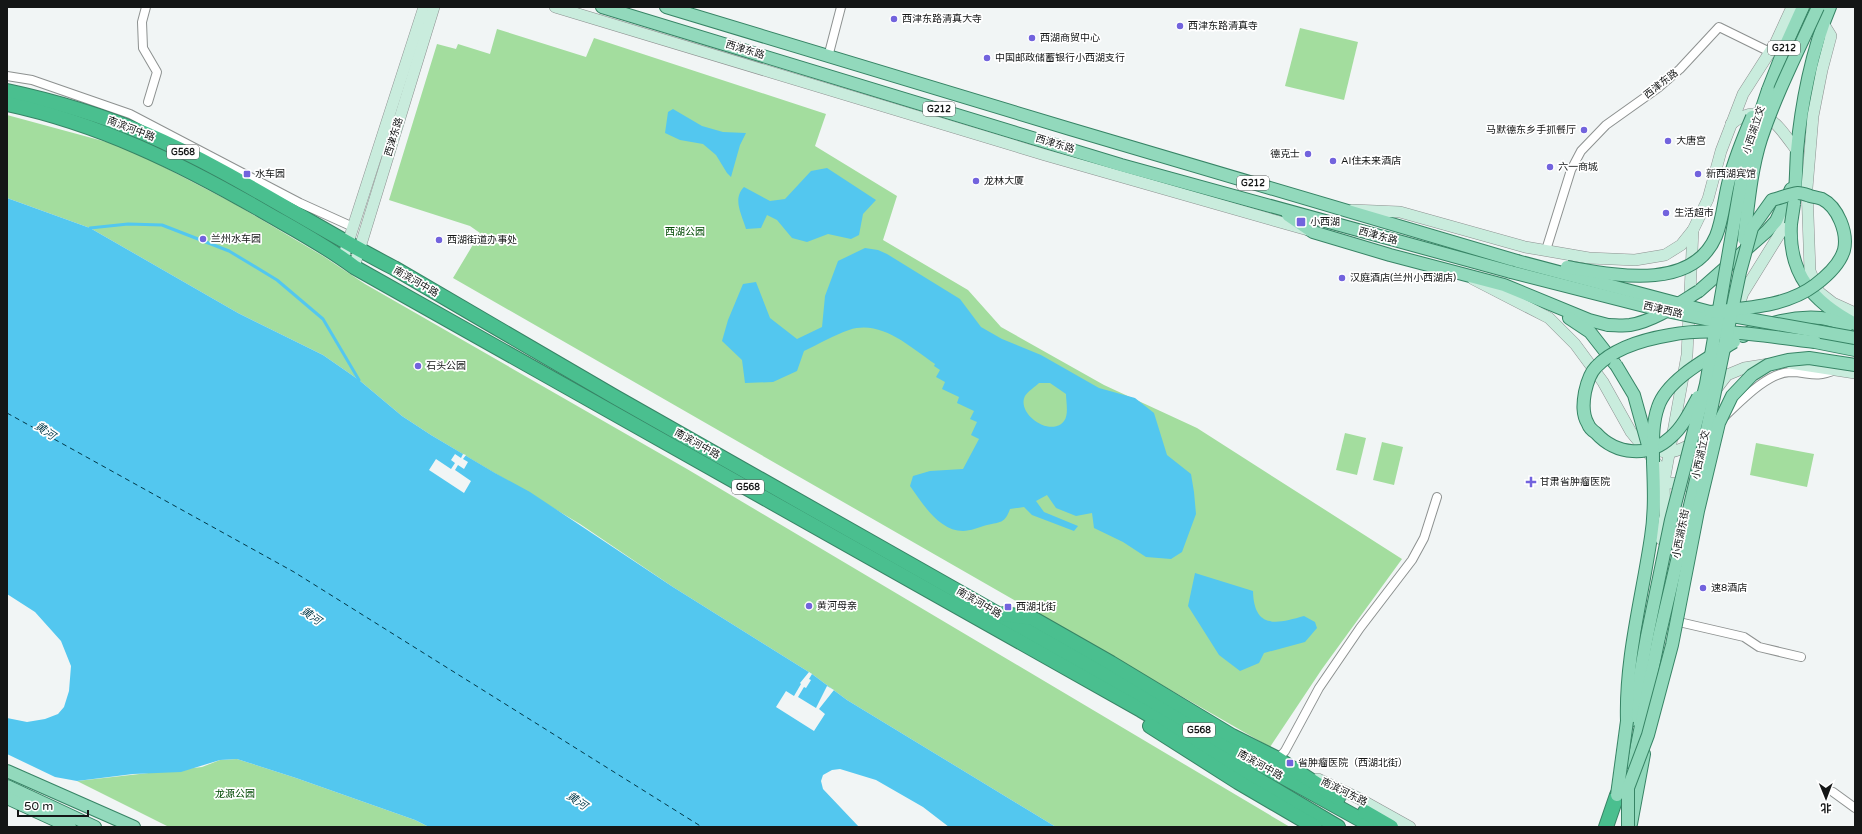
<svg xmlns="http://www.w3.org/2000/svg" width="1862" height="834" font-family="'Varela Round','Noto Sans SC',sans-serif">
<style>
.green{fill:#a3dd9e}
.water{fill:#53c7ef;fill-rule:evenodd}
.pier{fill:#f1f5f5}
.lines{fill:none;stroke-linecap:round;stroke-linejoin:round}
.stream{stroke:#53c7ef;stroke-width:3}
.ferry{stroke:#023949;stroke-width:1;stroke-dasharray:5 4;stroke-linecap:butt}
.street-casing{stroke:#8d9190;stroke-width:10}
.secondary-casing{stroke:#8d9190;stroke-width:12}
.primary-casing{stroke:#378465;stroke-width:14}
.highway-casing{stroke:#378465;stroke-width:16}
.street{stroke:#fff;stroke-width:8}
.secondary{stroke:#c9ecdd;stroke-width:11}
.primary{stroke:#92d9bc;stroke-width:12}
.highway{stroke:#4abf8f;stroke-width:14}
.primary-bridge-casing{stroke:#378465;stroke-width:14;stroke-linecap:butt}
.primary-bridge{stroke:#92d9bc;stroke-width:12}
.poi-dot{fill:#7263dd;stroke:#fff;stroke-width:1.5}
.labels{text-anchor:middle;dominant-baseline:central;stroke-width:3.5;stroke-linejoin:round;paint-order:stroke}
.shield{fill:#fff;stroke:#5a5c5c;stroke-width:1}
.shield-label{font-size:9px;font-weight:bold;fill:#141616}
.poi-label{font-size:10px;fill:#141616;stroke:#fff;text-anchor:start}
.street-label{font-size:10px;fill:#141616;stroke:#fff}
.park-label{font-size:10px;fill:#014903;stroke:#fff}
.water-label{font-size:11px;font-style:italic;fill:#023949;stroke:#fff}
</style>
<rect width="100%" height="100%" fill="#f1f5f5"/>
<!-- green -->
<g class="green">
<path d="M1300,28L1358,42L1344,100L1285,86Z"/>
<path d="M497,29L586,57L594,38L826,114L815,146L897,196L883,240L968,290L1001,327L1104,385L1197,428L1402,559L1322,669L1270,747L453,278L480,233L470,226L389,200L437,44L456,49L458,44L490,54Z"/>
<path d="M7,115L125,147L235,204L323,256L365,284L687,469L1290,827H1056L847,700L812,674L673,587L580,524L431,435L402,416L359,380L323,355L238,313L90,228L7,198Z"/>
<path d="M1345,433L1366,438L1357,475L1336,470Z"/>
<path d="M1382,442L1403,447L1394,485L1373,480Z"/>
<path d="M1756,443L1814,454L1807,487L1750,475Z"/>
<path d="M237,759L296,778L415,820L429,827H169L77,781L202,767L220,760Z"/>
</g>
<!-- water -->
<g class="water">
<path d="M673,109L702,126L723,132L746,133L740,145L731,177L727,173L716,155L703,144L680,140L665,133L668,112Z"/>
<path d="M827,168L876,200L863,214L859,235L851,239L828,234L807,242L792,238L777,220L767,215L761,228L746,229C742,215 732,199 744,187L770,201L785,199L811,171Z"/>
<path d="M7,198L90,228L238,313L323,355L359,380L402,416L431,435L495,473L530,492L673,587L812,674L847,700L1056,827H949L923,807L876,780L840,769L832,770L823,775L821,781L823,789L859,827H429L415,820L296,778L237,759L220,760L181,772L133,774L77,781L55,777L7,754V718L27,722L45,719L58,714L64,707L69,691L71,666L61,641L35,612L7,594Z"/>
<path d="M865,248L878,250L887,254L960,299L981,327L1002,339L1041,355L1099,388L1135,398L1154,413L1167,455L1191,474L1194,492L1196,514L1182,552L1171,559L1146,557L1123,542L1094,528L1092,513L1076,516L1056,508L1047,495L1036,501L1044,512L1078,526L1074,531L1032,515L1024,507L1010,509C1005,523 1001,522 987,525C980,527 970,531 963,531C939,531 922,503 910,486L913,476L930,471L963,469L979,439L971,435L977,422L970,419L974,411L957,403L959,397L942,389L945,382L936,377L940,370L934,366L935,364C910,347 881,319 849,330C834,335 819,344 804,351L797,371L773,382L745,383L742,360L722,341L728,320L743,284L756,282L770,318L797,339L822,327L825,296L838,261ZM1039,383H1050L1066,394C1066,401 1069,415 1064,421C1051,438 1016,414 1025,396C1028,391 1035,387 1039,383Z"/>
<path d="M1195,573L1253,591C1254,629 1276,624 1304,616L1315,622L1317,628L1305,642L1264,653L1259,663L1240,671L1219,655L1188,606Z"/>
</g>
<!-- pier -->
<g class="pier">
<path d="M455,454L461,458L463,454L466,455L463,459L468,462L464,469L458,465L455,470L471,481L464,493L429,470L436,459L451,469L455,463L451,460Z"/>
<path d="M809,672L812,674L809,679L811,680L806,688L804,687L798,697L816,708L827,686L834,690L819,709L825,714L814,731L776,707L786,691L794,696L801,684L800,683Z"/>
</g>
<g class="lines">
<!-- stream -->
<path class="stream" d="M90,228L128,224L162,225L229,251L277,280L323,319L359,380"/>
<!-- ferry -->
<path class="ferry" d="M7,413L294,572L702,827"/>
<!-- street casing -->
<g class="street-casing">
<g id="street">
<path d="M146,7L142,22L143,48L157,72L148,102"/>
<path d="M828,57L841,7"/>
<path d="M7,76L32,80L130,114L300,203L353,227"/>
<path d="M1546,250L1571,170L1581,151L1606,125L1658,88L1680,69L1719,27L1770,52"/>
<path d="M1725,416C1741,401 1767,373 1790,372C1810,372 1814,379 1835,370"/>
<path d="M1666,619L1744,637L1759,647L1801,657"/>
<path d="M1278,759L1285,751L1319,688L1360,628L1412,560L1424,538L1437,497"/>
<path d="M1833,792L1855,808"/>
</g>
</g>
<!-- secondary casing -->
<g class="secondary-casing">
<g id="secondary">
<path d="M555,7L1045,155L1308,230"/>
<path d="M1823,23L1831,36L1822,70L1813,116L1807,188L1810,271L1819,292L1833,303L1855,313"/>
<path d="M1731,124C1763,98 1779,127 1797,151"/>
<path d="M1353,210L1400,212L1525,247L1589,258L1635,260L1665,255L1681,245L1693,230"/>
<path d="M343,258L424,7"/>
<path d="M354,267L434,7"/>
<path d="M1473,279L1549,318L1575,344L1603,382L1631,432L1657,464L1664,482L1665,516L1661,539"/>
<path d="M1735,316L1743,293L1792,214"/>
<path d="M1790,363L1855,373"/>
<path d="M1714,392L1727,375L1744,368L1769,364"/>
<path d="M1646,446C1668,456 1675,453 1695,442"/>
<path d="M1690,486L1664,482L1687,355L1693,230L1708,199L1721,151L1743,94L1775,44L1792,7"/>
<path d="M1318,779L1358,798L1410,827"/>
</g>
</g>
<!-- primary casing -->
<g class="primary-casing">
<g id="primary">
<path d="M602,7L1121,165L1511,272"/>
<path d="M666,7L1070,129L1517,261"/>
<path d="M1768,90L1784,49L1803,7"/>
<path d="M1794,203C1796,186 1796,168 1797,151C1801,105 1812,49 1830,7"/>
<path d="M1288,215L1313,232L1390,255L1504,285L1589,320L1608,325"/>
<path d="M1791,224C1788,274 1813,302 1855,324"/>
<path d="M1699,291L1767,231L1776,221L1791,189"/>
<path d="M1569,318L1590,332L1615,364"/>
<path d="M1743,336C1765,322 1795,316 1821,318C1830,319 1839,323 1848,325"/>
<path d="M1815,342L1855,350"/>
<path d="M1632,720L1647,636"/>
<path d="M1627,721C1625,659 1642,598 1651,537C1655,512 1654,487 1653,462"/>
<path d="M1633,765L1659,637"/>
<path d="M7,771L134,827"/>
<path d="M7,786L95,827"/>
<path d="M7,798L70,827"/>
<path d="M1631,824L1644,754"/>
</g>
</g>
<!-- highway casing -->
<g class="highway-casing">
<g id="highway">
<path d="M7,91C54,101 101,115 146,134C232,171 310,225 394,268L615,397L1148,699L1227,746L1374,827"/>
<path d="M7,104C100,124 179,163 261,210C292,228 325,245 354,267L1141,710L1338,827"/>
<path d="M1004,614L1032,618L1111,663L1232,736L1278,759L1338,798"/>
<path d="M1150,726L1238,782L1315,827"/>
<path d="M1365,812L1391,827"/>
<path d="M1606,827L1617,795"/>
</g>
</g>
<!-- street -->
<use href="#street" class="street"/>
<!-- secondary -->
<use href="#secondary" class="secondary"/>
<!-- primary -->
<use href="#primary" class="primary"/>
<!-- highway -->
<use href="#highway" class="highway"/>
<!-- primary-bridge casing -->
<g class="primary-bridge-casing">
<g id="primary-bridge">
<path d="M1791,224L1794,204"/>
<path d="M1744,239C1748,207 1751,170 1761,139C1776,94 1798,51 1818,7"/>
<path d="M1517,261L1710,312L1855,338"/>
<path d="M1567,267C1614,275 1692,292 1716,236C1723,219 1724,198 1729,180C1735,158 1743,138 1752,117"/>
<path d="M1511,272L1652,308L1724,323"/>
<path d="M1608,325C1615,325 1623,326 1630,325C1654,321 1678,304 1699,291"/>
<path d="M1616,365L1634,395L1649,449"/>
<path d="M1698,397C1691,410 1683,427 1671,437C1649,458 1616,455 1596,433C1593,431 1589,427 1588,424C1582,414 1583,403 1585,392C1587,383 1590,373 1596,367C1614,348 1646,339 1670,335C1718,326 1768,337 1815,342"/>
<path d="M1653,462C1653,443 1652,424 1658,407C1667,379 1710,357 1734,342"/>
<path d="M1647,636L1671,520L1706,384L1745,159L1768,90"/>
<path d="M1659,637L1700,463L1740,272L1752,228L1772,200C1780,198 1790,194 1798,193C1802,193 1807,195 1810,196C1814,197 1819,198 1822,199C1838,207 1848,233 1844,250C1840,264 1827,276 1815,285C1786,307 1745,308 1710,312"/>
<path d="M1617,795L1627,721"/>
<path d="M1628,827V788L1648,735L1672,645L1698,511L1719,423L1732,396L1752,375L1768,365L1788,360L1809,358L1855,365"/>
</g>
</g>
<!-- primary-bridge -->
<use href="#primary-bridge" class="primary-bridge"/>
</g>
<!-- markers -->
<g class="poi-dot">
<circle cx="894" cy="19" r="4"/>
<circle cx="1180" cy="26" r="4"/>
<circle cx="1032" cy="38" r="4"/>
<circle cx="987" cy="58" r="4"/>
<circle cx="1584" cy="130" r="4"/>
<circle cx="1668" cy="141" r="4"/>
<circle cx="1308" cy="154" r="4"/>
<circle cx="1333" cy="161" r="4"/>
<circle cx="1550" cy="167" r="4"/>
<rect x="243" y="170" width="8" height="8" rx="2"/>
<circle cx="1698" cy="174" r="4"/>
<circle cx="976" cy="181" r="4"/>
<circle cx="1666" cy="213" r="4"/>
<rect x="1296" y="217" width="10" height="10" rx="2"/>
<circle cx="203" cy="239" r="4"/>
<circle cx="439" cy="240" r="4"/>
<circle cx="1342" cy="278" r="4"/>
<circle cx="418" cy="366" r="4"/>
<path d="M1529 476h4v4h4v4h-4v4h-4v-4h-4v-4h4z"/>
<circle cx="1703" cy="588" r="4"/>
<circle cx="809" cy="606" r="4"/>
<rect x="1004" y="603" width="8" height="8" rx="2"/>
<rect x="1286" y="759" width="8" height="8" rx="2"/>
</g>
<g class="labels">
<!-- shield labels -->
<g class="shield">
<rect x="1768" y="41" width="32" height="14" rx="3"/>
<rect x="923" y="102" width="32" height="14" rx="3"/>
<rect x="167" y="145" width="32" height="14" rx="3"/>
<rect x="1237" y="176" width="32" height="14" rx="3"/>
<rect x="732" y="480" width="32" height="14" rx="3"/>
<rect x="1183" y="723" width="32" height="14" rx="3"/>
</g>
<g class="shield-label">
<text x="1784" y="48">G212</text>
<text x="939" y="109">G212</text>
<text x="183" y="152">G568</text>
<text x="1253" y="183">G212</text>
<text x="748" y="487">G568</text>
<text x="1199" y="730">G568</text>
</g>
<!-- poi labels -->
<g class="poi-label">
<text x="902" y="19">西津东路清真大寺</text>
<text x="1188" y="26">西津东路清真寺</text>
<text x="1040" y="38">西湖商贸中心</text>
<text x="995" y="58">中国邮政储蓄银行小西湖支行</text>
<text x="1576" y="130" text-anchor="end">马默德东乡手抓餐厅</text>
<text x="1676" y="141">大唐宫</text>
<text x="1300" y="154" text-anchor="end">德克士</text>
<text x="1341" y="161">AI住未来酒店</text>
<text x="1558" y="167">六一商城</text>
<text x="255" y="174">水车园</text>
<text x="1706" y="174">新西湖宾馆</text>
<text x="984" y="181">龙林大厦</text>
<text x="1674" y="213">生活超市</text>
<text x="1310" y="222">小西湖</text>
<text x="211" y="239">兰州水车园</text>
<text x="447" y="240">西湖街道办事处</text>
<text x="1350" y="278">汉庭酒店(兰州小西湖店)</text>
<text x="426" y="366">石头公园</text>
<text x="1540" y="482">甘肃省肿瘤医院</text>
<text x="1711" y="588">速8酒店</text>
<text x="817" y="606">黄河母亲</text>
<text x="1016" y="607">西湖北街</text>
<text x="1298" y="763">省肿瘤医院（西湖北街）</text>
</g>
<!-- street labels -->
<g class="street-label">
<text transform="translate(745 50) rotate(17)">西津东路</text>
<text transform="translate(1661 84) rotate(-38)">西津东路</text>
<text transform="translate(131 129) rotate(21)">南滨河中路</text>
<text transform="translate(1754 130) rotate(-72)">小西湖立交</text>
<text transform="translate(394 137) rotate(-73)">西津东路</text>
<text transform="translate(1055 144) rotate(17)">西津东路</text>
<text transform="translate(1378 236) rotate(15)">西津东路</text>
<text transform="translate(416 282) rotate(30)">南滨河中路</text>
<text transform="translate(1663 310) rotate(13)">西津西路</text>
<text transform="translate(697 444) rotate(29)">南滨河中路</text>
<text transform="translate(1701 455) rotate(-78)">小西湖立交</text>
<text transform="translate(1681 534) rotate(-79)">小西湖东街</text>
<text transform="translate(979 603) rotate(30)">南滨河中路</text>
<text transform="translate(1260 765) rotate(29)">南滨河中路</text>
<text transform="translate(1344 792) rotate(26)">南滨河东路</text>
</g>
<!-- park labels -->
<g class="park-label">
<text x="685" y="232">西湖公园</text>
<text x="235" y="794">龙源公园</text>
</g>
<!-- water labels -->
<g class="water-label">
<text transform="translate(45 431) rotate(35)">黄河</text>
<text transform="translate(311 616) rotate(35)">黄河</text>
<text transform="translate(577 801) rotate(35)">黄河</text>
</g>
</g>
<!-- border -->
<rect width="1862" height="834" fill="none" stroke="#141616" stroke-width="16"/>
<!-- north arrow -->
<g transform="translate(1826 798) rotate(179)" stroke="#ffffff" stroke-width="3" paint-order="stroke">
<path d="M0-3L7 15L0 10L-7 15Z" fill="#141616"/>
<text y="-6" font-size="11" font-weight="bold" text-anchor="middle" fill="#141616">北</text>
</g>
<!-- scale -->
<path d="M18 810v6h70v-6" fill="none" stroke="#141616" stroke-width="2"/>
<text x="24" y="810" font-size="12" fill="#141616" stroke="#ffffff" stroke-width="3" paint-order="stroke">50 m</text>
</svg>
